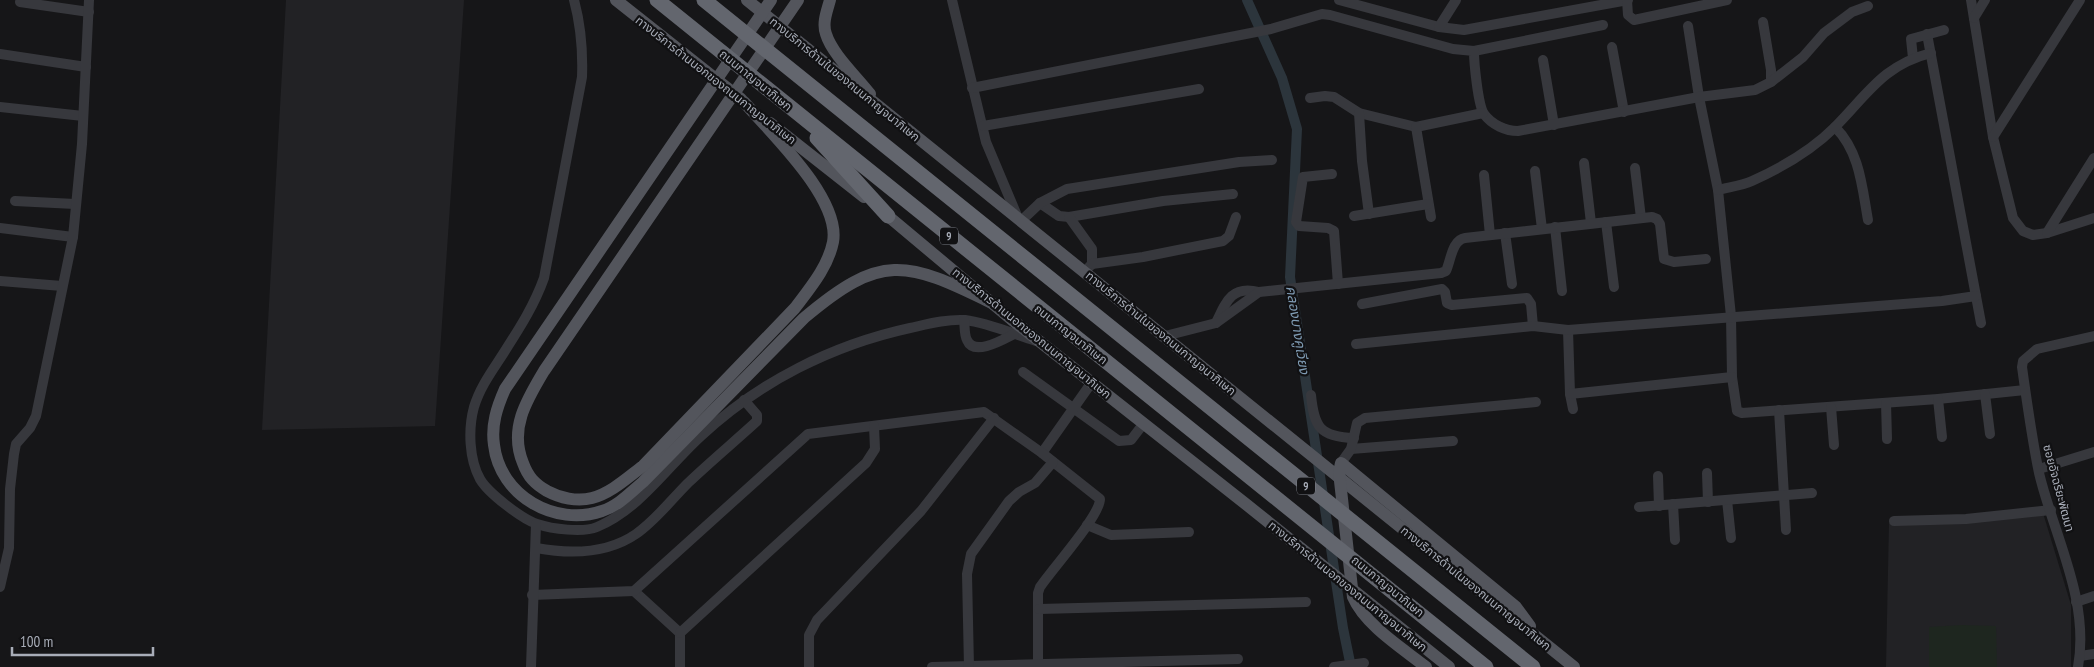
<svg xmlns="http://www.w3.org/2000/svg" width="2094" height="667" font-family="'PT Sans Narrow','Noto Sans Thai',sans-serif">
<style>
.built{fill:#222225}
.green{fill:#1e261f}
.lines{fill:none;stroke-linecap:round;stroke-linejoin:round}
.canal{stroke:#2c353c;stroke-width:10}
.minor{stroke:#37383d;stroke-width:10}
.major{stroke:#53555c;stroke-width:12}
.highway{stroke:#63666e;stroke-width:15}
.labels{text-anchor:middle;dominant-baseline:central;stroke-width:4.5;stroke-linejoin:round;paint-order:stroke}
.shield{fill:#111113;stroke:#7b7e86;stroke-width:1}
.shield-label{font-size:11px;font-weight:bold;fill:#a8adb8}
.street-label{font-size:12px;fill:#a8adb8;stroke:#111113}
.water-label{font-size:14px;font-style:italic;fill:#7f9bb3;stroke:#111113}
</style>
<rect width="100%" height="100%" fill="#161618"/>
<!-- built -->
<g class="built">
<path d="M286,0H464L435,426L262,430Z"/>
<path d="M2043,513L2071,605V667H1886L1889,523Z"/>
</g>
<!-- green -->
<path class="green" d="M1962,625L1996,626L1997,667H1929V627Z"/>
<g class="lines">
<!-- canal -->
<path class="canal" d="M1247,0L1282,78L1297,129L1290,277L1343,628L1351,667"/>
<!-- minor -->
<g class="minor">
<path d="M574,0C581,26 583,50 582,77L544,278C534,306 519,329 503,354C492,371 480,387 474,407C468,429 469,459 480,479C488,493 522,519 537,524C552,529 583,533 597,527C640,509 667,467 701,436C759,382 832,345 910,328C928,324 946,319 965,320C989,323 1013,334 1036,341"/>
<path d="M952,0L986,142L1018,218"/>
<path d="M1339,0L1439,27L1464,30L1628,0"/>
<path d="M1627,0L1628,15L1634,20L1727,0"/>
<path d="M1971,0L1993,137L2013,218L2023,231L2033,235L2047,233L2094,218"/>
<path d="M20,2L89,12"/>
<path d="M1974,18L1985,0"/>
<path d="M1763,22L1771,70V82"/>
<path d="M1688,26L1699,97L1718,190L1731,316L1732,377L1737,411L1742,413L1938,399L2025,390"/>
<path d="M1439,27L1456,0"/>
<path d="M1927,34L1981,323"/>
<path d="M1612,47L1624,112"/>
<path d="M1474,51L1603,25"/>
<path d="M0,54L86,67"/>
<path d="M1913,58L1911,39L1944,30"/>
<path d="M1543,60L1554,125"/>
<path d="M972,88L1271,29L1322,14L1330,15L1453,49L1474,51C1474,63 1478,105 1484,114C1492,125 1506,131 1518,131L1699,97L1755,90L1771,82L1803,57L1824,33L1852,12L1868,6"/>
<path d="M1310,98L1325,96L1334,97L1359,113L1416,127L1483,113"/>
<path d="M0,107L83,116"/>
<path d="M1359,113L1362,161L1369,214"/>
<path d="M983,126L1199,89"/>
<path d="M1416,127L1431,217"/>
<path d="M1835,127C1860,152 1862,187 1868,220"/>
<path d="M1993,137L2080,0"/>
<path d="M1584,163L1591,223"/>
<path d="M1635,168L1641,218"/>
<path d="M1535,171L1542,229"/>
<path d="M1332,174L1303,177L1296,222L1299,226L1328,228L1334,231L1338,284"/>
<path d="M1484,175L1490,235"/>
<path d="M1718,190C1729,187 1741,186 1752,181C1781,168 1812,150 1835,127C1867,95 1883,65 1931,53"/>
<path d="M15,201L75,204"/>
<path d="M1040,203L1059,216L1069,217L1163,201L1233,194"/>
<path d="M1354,216L1428,204"/>
<path d="M1069,217L1092,249V264L1089,267"/>
<path d="M1021,221L1040,203L1067,189L1239,162L1272,160"/>
<path d="M1606,222L1614,287"/>
<path d="M1555,227L1562,291"/>
<path d="M0,228L73,237"/>
<path d="M1505,233L1512,284"/>
<path d="M2047,233L2094,158"/>
<path d="M1092,264L1143,257L1223,241L1229,236L1236,217"/>
<path d="M0,281L62,286"/>
<path d="M1362,304L1442,289L1445,292L1447,303L1452,305L1527,298L1531,304L1533,326"/>
<path d="M964,320C965,326 964,335 967,340C974,357 1004,339 1014,334"/>
<path d="M1216,323C1226,301 1232,285 1259,292"/>
<path d="M1568,330L1570,394L1573,409"/>
<path d="M1165,336L1216,323L1259,292L1441,273L1446,271C1451,260 1452,240 1465,238L1652,217L1657,219L1660,224L1664,259L1674,262L1706,259"/>
<path d="M1356,344L1533,326L1568,330L1942,301L1976,296"/>
<path d="M1023,372L1119,441L1131,440L1144,423"/>
<path d="M1570,394L1732,377"/>
<path d="M1985,394L1990,434"/>
<path d="M1311,395C1314,427 1320,437 1354,438"/>
<path d="M1938,399L1942,437"/>
<path d="M1886,403L1887,439"/>
<path d="M1831,407L1834,445"/>
<path d="M1779,410L1786,530"/>
<path d="M1351,449L1453,441"/>
<path d="M1042,453L1092,382"/>
<path d="M1341,463L1351,449L1357,423L1365,418L1536,402"/>
<path d="M2039,469L2094,452"/>
<path d="M1707,473L1708,502"/>
<path d="M1658,476L1659,506"/>
<path d="M1727,500L1731,538"/>
<path d="M1673,504L1675,540"/>
<path d="M1639,507L1812,493"/>
<path d="M1894,521L1966,519L2051,510"/>
<path d="M1087,525L1111,535L1189,532"/>
<path d="M536,548C569,554 607,554 636,534C656,520 671,500 688,483C710,462 734,442 757,421V415L744,400"/>
<path d="M0,587L9,548L10,489L14,454L16,444L30,428L36,416L73,237L82,144L89,0"/>
<path d="M634,591L680,633V667"/>
<path d="M532,595L634,591L808,434L984,412L1042,453L1100,499C1100,516 1052,569 1040,587L1038,593V665"/>
<path d="M2076,602L2094,596"/>
<path d="M1039,609L1306,602"/>
<path d="M680,633L866,463L875,449L874,426"/>
<path d="M2080,656L2094,654"/>
<path d="M531,667L536,524"/>
<path d="M809,667V635L817,620L921,511L994,418"/>
<path d="M932,667L1238,659"/>
<path d="M969,667L967,574L971,554L1009,501L1019,492L1035,483L1053,462"/>
<path d="M1334,667L1364,663"/>
<path d="M2078,667C2090,600 2054,536 2039,473C2032,439 2027,403 2022,367L2023,361L2037,349L2094,336"/>
</g>
<!-- major -->
<g class="major">
<path d="M616,0L741,99"/>
<path d="M747,0L1574,667"/>
<path d="M771,0L505,389C497,407 491,425 494,445C500,496 555,527 602,511C618,506 630,493 643,482L804,318C881,253 905,260 992,303"/>
<path d="M830,0C827,11 822,23 826,34C832,54 857,77 870,94"/>
<path d="M744,102C771,133 841,199 833,242C828,267 810,288 795,308L643,466C627,478 611,493 592,498C577,502 560,498 547,491C535,484 528,477 523,463C509,429 526,401 544,371L798,0"/>
<path d="M770,123L864,197"/>
<path d="M882,211L1011,319L1247,505L1449,667"/>
<path d="M1426,667C1402,648 1365,625 1353,597L1339,472L1341,463L1516,607L1530,626"/>
</g>
<!-- highway -->
<g class="highway">
<path d="M657,0L1486,667"/>
<path d="M704,0L1533,667"/>
<path d="M817,138L888,216"/>
</g>
</g>
<g class="labels">
<!-- shield labels -->
<g class="shield">
<rect x="940" y="227.5" width="18" height="17" rx="4"/>
<rect x="1297" y="477.5" width="18" height="17" rx="4"/>
</g>
<g class="shield-label">
<text x="949" y="236">9</text>
<text x="1306" y="486">9</text>
</g>
<!-- street labels -->
<g class="street-label">
<text transform="translate(845 79) rotate(39)">ทางบริการด้านในของถนนกาญจนาภิเษก</text>
<text transform="translate(716 80) rotate(38)">ทางบริการด้านนอกของถนนกาญจนาภิเษก</text>
<text transform="translate(756 80) rotate(39)">ถนนกาญจนาภิเษก</text>
<text transform="translate(1032 333) rotate(39)">ทางบริการด้านนอกของถนนกาญจนาภิเษก</text>
<text transform="translate(1161 333) rotate(39)">ทางบริการด้านในของถนนกาญจนาภิเษก</text>
<text transform="translate(1071 334) rotate(38)">ถนนกาญจนาภิเษก</text>
<text transform="translate(2059 488) rotate(75)">ซอยอัจฉริยะพัฒนา</text>
<text transform="translate(1348 586) rotate(39)">ทางบริการด้านนอกของถนนกาญจนาภิเษก</text>
<text transform="translate(1388 586) rotate(39)">ถนนกาญจนาภิเษก</text>
<text transform="translate(1476 588) rotate(39)">ทางบริการด้านในของถนนกาญจนาภิเษก</text>
</g>
<!-- water labels -->
<g class="water-label">
<text transform="translate(1298 330) rotate(81)">คลองบางคูเวียง</text>
</g>
</g>
<!-- scale -->
<path d="M12 647v8h141v-8" fill="none" stroke="#a8adb8" stroke-width="2.5"/>
<text x="20" y="647" font-size="15" fill="#a8adb8" stroke="#111113" stroke-width="4" paint-order="stroke">100 m</text>
</svg>
